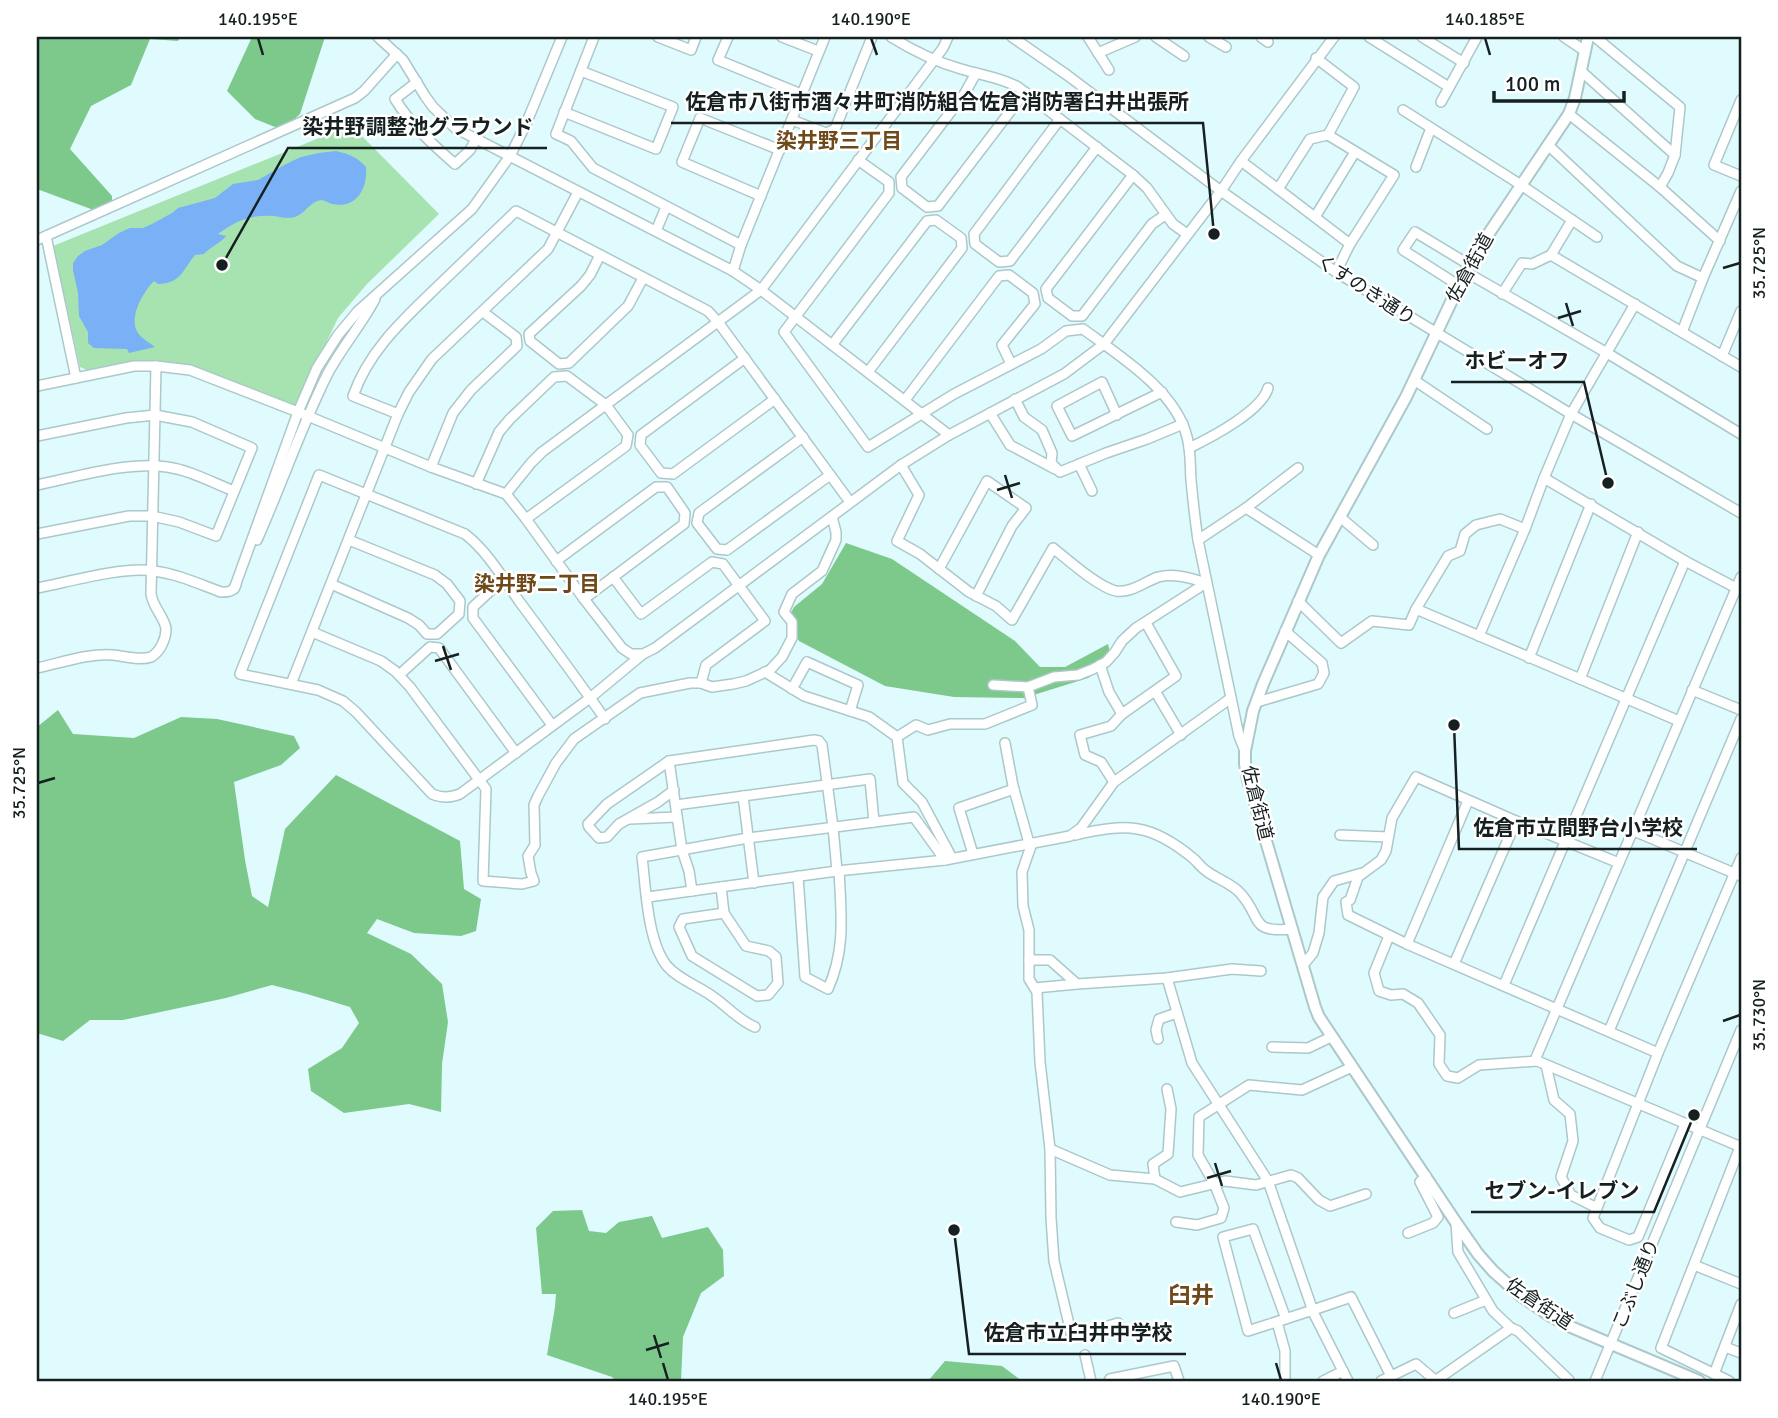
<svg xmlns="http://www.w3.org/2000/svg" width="1778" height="1418" font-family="Signika,'Noto Sans JP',sans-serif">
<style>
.green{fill:#a7e3b0}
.forest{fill:#7dc98b}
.water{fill:#79b0f6}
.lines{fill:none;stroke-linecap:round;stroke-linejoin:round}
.minor-casing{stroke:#acc8ca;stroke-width:12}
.major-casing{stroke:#acc8ca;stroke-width:14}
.minor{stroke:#fff;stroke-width:9}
.major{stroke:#fff;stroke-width:10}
.ticks{fill:none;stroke:#162021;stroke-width:2.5}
.labels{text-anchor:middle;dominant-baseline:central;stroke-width:5;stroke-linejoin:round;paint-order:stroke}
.street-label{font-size:19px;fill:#162021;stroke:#fff}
.neighbourhood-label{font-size:21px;font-weight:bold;fill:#6e4919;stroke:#fff}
.quarter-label{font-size:23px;font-weight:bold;fill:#6e4919;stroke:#fff}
.leader{fill:none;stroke:#162021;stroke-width:2.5}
.callout-dot{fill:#162021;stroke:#fff;stroke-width:2.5}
.callout-label{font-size:21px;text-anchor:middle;font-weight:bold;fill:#162021;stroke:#fff;stroke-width:5;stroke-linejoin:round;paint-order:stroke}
.neatline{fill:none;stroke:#162021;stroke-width:2.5}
.ticks-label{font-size:18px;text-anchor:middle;fill:#162021}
</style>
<rect width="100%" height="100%" fill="#dffbfd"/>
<!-- green -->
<path class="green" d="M351,125L439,214L367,284L338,318L296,406L192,366L152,361L89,371L80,367L53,246Z"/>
<!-- forest -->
<g class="forest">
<path d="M37,37H180L178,41L150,39L131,85L91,106L70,149L112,196V202L99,212L37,189Z"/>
<path d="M252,37H325L300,114L287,126L275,127L255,119L227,91Z"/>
<path d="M846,543L892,559L1015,641L1040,667H1065L1108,644L1112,661L1088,678L1024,698L954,697L885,686L799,641L787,620L794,607L822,584Z"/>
<path d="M58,710L73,734L134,738L181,717L217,719L294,736L300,748L281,765L234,782L245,860L252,896L268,907L285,829L336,775L460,841L464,889L481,899L476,931L461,936L414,933L377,919L367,933L411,954L442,984L448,1022L442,1064L441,1112L409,1104L344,1113L311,1091L308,1069L342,1048L359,1023L350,1007L307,994L272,985L226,998L123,1020H90L63,1041L37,1033V727Z"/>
<path d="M582,1210L589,1231L606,1233L619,1222L652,1216L662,1238L708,1227L723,1250L724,1276L701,1293L683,1337L681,1381H616L612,1377L547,1355L555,1307L556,1294H542L536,1228L553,1211Z"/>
<path d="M945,1361L1002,1366L1022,1381H928Z"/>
</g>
<!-- water -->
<path class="water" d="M336,151C349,154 357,157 366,167C368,189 356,209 332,204C326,202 323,199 317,201C308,205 304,214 295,217C287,219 281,217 274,216C252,214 235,221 218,234L226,236C220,244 211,246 204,254L195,255C183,270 180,284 158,284L154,281C143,292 128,318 138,333C141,338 150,343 155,347L129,353L127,349L94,348L88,343V332L79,316L78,293L73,270V263L78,256L85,251L102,245L119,233L130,228H143L152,224L172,213L178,208L215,198L233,184L258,180L288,163L301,157L319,153Z"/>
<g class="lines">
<!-- minor casing -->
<g class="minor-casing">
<g id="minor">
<path d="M378,37L403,60L425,96L433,107L455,128L733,271L761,290L949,435"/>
<path d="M594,37L556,134L571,141L593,168L741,245"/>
<path d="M658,37L691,50L696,37"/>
<path d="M728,37L718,60L801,94"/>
<path d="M782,37L818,51"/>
<path d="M891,37C912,50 936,62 961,69C980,75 1000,77 1018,87L1133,175L1147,188L1173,224L1187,234"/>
<path d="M1012,37L1067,75L1221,191L1336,272L1571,414L1741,513"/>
<path d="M1088,37L1109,70"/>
<path d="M1156,37L1184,56"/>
<path d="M1209,37L1226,47"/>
<path d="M1261,37L1268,42"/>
<path d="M1369,37L1449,87"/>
<path d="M1422,37L1464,63"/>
<path d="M1564,37L1585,51"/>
<path d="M1595,37L1680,107L1675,155L1668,173L1660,187"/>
<path d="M1098,53L1135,37"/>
<path d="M1316,58L1354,87L1328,135L1394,175L1350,244L1336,272"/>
<path d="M1581,71L1675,155"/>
<path d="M976,73L965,93L901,177L902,188L927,207L938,206L1025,92"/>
<path d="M417,82L395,99C411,125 432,144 455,164L470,150L476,139"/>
<path d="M1741,100L1714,165L1741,176"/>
<path d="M1441,102L1477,37"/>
<path d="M1403,110L1521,185L1597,237"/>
<path d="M564,112L656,149L673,107L581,71"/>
<path d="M1569,114L1660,187L1720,241"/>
<path d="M1060,119L974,234L975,244L999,262L1010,261L1097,147"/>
<path d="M792,120L826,133L835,129L872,37"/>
<path d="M1548,145L1677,266L1703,278"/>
<path d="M858,160L889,182V193L784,332L868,447L954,394L1041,349L1066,331L1083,329C1120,356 1176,391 1187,437C1191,451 1190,466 1191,480C1193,501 1195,520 1198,540L1239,736L1245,751"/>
<path d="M1241,161L1278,189L1310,139L1328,135"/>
<path d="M1416,167L1431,128"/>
<path d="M1133,175L1046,289L1048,298L1072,316H1082L1152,224L1165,215"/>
<path d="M1278,189L1350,244"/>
<path d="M761,196L682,162L700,118L780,150"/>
<path d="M1315,217L1355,152"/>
<path d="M656,231L666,207"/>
<path d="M46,236L76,378"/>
<path d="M37,240L355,98L364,91L397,54"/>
<path d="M600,255L590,275L581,286L529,334L530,341L559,364L569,363L628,306L643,278"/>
<path d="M1551,255L1572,220"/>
<path d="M733,271L741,245L825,37"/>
<path d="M1464,271L1607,353L1741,434"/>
<path d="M1458,285L1403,250L1415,232L1468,264"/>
<path d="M1502,294L1522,263L1532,264L1551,255L1741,367"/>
<path d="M1682,332L1703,278L1741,191"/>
<path d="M832,345L927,221L936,220L961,238L962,248L868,372"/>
<path d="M1722,356L1741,311"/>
<path d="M745,358L641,435L640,445L661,473L673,474L775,399"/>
<path d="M1414,380L1487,429"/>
<path d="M37,386L134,366H156L190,370L298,412L431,467L506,494L526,519L584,599L622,648L631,654H643L655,648L901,465L949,435L1064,374L1104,344L1221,191L1241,161L1334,37"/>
<path d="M1015,399L1024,417L1042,430L1052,453L1051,463L1060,472L1106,453L1147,439L1183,424"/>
<path d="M905,400L999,276L1009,275L1033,293L1035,304L1002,345L1011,364"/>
<path d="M990,413L1010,445L1055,469"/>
<path d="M398,414L353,396C369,350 404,319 438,286C464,261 490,236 516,211L708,311L718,322L850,502"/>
<path d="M1117,415L1102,382L1057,406L1072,436L1162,392"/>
<path d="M37,436L126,418L155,415L192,422L252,448L216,536L179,522L152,516H129L37,534"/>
<path d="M803,437L699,513L697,523L717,549L727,550L830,475"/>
<path d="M1189,448C1210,438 1262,411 1268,388"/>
<path d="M1079,464L1092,491"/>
<path d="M901,465L919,495L897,541L920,554L969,592L996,606L1012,620L1053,548C1068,560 1098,587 1116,591C1132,593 1144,582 1158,577C1174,573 1191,578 1206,583"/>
<path d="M431,467L453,413L471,390L517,346L516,337L483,312"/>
<path d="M1544,478L1685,561L1740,590"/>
<path d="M476,484L499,432L510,419L554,377L567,376L606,405L628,435L626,446L526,519"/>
<path d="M37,485C76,477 127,461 167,467C190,470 213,483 234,491"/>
<path d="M506,494L531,463L542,452L761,290L943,48L948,37"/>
<path d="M1246,508L1319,555"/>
<path d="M1340,517L1373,545"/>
<path d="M257,540C281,486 300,430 326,377C340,349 361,326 375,299"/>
<path d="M1198,540L1246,508L1298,468"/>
<path d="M556,561L656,487H667L685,513L684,524L584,599"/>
<path d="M939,569L987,481L1026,508L1012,526L976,596"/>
<path d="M613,577L641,614L712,562L723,564L765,621L706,665L701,683"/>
<path d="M1741,577L1535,1060L1741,1147"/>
<path d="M503,579L473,607V618L552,725"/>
<path d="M331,584L408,618L419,625L427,634H437L459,614L460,601L447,584L435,575L349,540"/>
<path d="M37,588C69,582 123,566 154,571C178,574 199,584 221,592C228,592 233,592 236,585"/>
<path d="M234,589L298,412L317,368L338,335L358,311L472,209L510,156L526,124L562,37"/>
<path d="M1298,601L1341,643L1372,621L1409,625L1416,609L1448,556L1460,551L1465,534L1476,525L1500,519L1525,529"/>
<path d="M1416,609L1679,721"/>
<path d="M312,632L381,661L395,671L410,687L486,789L483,881L522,884L534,881L531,873L528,856L535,845L534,805L538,796L556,763L574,739L640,693L690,683H701L712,687L733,684L746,681L770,670L782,657L792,638V622L784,612L792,594L822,571L836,540V532L832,517"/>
<path d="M1479,636L1525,529L1544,478L1571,414L1635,304"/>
<path d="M1529,658L1591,504"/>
<path d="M1100,665L1109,692L1122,714L1176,676L1146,623"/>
<path d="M37,668C61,663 88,653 113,655C124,656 140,661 151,657C160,652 166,639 166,629C165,618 153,608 151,594L156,366"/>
<path d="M765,672L804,696L869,717L897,737L903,783L922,802L952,858"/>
<path d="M399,675L430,647L439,648L516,753"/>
<path d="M1580,679L1638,532"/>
<path d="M291,684L398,414L409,392L432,359L548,249L578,192"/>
<path d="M993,685L1028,687L1054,677L1078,675L1093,669L1106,662L1115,652L1122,641L1136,628L1206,583"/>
<path d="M792,689L807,662L858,685L850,711"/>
<path d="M1692,690L1741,710"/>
<path d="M1155,691L1181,735"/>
<path d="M1257,702L1318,684L1324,673L1322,663L1285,631"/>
<path d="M605,719C577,679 548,640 519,601C503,578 487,551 465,534L319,475L240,674L318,690L343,701L356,712L432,794C442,798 449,798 460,794L590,698L643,654"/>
<path d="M897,737L916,725L928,730L950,724H985L1032,705L1028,687"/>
<path d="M1005,743L1013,786L1029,843"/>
<path d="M669,761L682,850L689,871L692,891"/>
<path d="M1114,782L1101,762L1085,755L1080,735L1111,726L1122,714"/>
<path d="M674,790L658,802L619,824L607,837L599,838L589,827L588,824L607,804L669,761L814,740L819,741L822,745L833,827L837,871"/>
<path d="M743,796L754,883"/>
<path d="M676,805L870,779L874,822"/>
<path d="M630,819L677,817"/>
<path d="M1634,831L1741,876"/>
<path d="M1075,835C1127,823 1151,823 1194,859C1198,863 1201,867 1205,870C1216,879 1232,883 1241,894C1263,919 1249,933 1292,929"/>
<path d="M1340,835L1388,837"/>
<path d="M1032,843L1022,872L1023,906L1029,930V979L1037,992L1040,1062L1050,1149L1051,1218L1054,1261L1072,1337L1118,1323"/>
<path d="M973,854L959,808L1014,789"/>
<path d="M1619,863L1516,821L1416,777L1392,818L1386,851L1381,860L1358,877L1350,900L1346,902L1348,915L1407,944L1658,1053"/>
<path d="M798,876L805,977L828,989C846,949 841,913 839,870"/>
<path d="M721,887L724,913L746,946L769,951L776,957L778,983L768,995L757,996L692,956L679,927L683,919L724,913"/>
<path d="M648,897L837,871L945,860L1070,836L1081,828L1114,782L1231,698"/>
<path d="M1389,936L1374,973L1379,991L1391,995L1403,994L1418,1003L1440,1035L1439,1064L1447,1076L1458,1078L1479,1065L1537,1061"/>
<path d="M1407,944L1468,801"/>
<path d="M1029,960H1050L1077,984L1167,978L1232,969L1261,971"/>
<path d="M1454,964L1516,821"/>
<path d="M1303,965L1313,953L1319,933L1323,897L1334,881L1362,873"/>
<path d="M1167,978L1192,1063L1268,1181L1314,1314L1348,1381"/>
<path d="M1504,985L1685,561"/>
<path d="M1035,988L1077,984"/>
<path d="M755,1027C738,1020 727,1006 712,996C698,986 678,979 667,966C647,941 646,888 642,857L748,838L914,817L945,860"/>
<path d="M1609,1031L1741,719"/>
<path d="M1158,1039L1156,1030L1159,1019L1177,1013"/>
<path d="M1272,1047L1308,1048L1331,1037"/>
<path d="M1546,1065L1554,1100L1570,1114L1573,1141L1561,1177L1571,1195L1597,1208"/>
<path d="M1685,1124L1638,1237L1629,1240L1600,1228L1593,1218L1658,1053L1741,858"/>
<path d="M1050,1149L1110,1175L1155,1179L1180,1192L1225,1181L1256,1185L1291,1175L1298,1178L1319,1200L1330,1206L1366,1194"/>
<path d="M1155,1179L1153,1164L1168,1154L1171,1109L1167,1089"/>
<path d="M1176,1222L1197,1225L1221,1218L1224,1208L1214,1183L1198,1155L1199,1117L1249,1085L1302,1090L1352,1067"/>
<path d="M1456,1223L1458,1252L1493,1311L1511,1328L1518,1331L1569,1380"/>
<path d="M1408,1233L1433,1223L1438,1217L1420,1182L1426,1176"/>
<path d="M1694,1265L1741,1284"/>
<path d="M1454,1313L1486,1300"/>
<path d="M1286,1319L1253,1229L1223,1237L1248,1331C1282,1320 1317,1309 1351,1297L1391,1376"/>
<path d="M1277,1322L1285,1351V1381"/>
<path d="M1725,1347L1741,1353"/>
<path d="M1085,1355L1091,1381"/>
<path d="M1714,1374L1741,1304"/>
<path d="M1109,1381L1110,1379L1174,1366L1179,1381"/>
<path d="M1323,1381L1343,1371"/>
<path d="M1381,1381L1416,1364L1435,1380"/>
<path d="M1435,1381L1511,1328"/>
<path d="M1595,1381L1741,1030"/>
<path d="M1729,1381L1661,1348L1740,1147"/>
</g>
</g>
<!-- major casing -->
<g class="major-casing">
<path id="major" d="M1588,37L1575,98L1569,114L1471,260L1406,397L1319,555L1263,684L1253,711L1245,751V764L1248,780L1315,1007L1319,1017L1455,1221L1478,1254L1493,1271L1521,1296L1549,1315L1571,1327L1699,1381"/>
</g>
<!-- minor -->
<use href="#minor" class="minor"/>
<!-- major -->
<use href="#major" class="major"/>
</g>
<!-- ticks -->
<path class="ticks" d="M258,38L263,55M871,38L877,55M1485,38L1490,55M1723,268L1740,263M1566,303L1573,326M1558,318L1581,311M1005,475L1012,498M997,490L1020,483M443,646L451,670M435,661L459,654M38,783L55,778M1723,1021L1740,1015M1215,1163L1222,1186M1207,1178L1231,1171M654,1335L661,1358M646,1350L669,1343M663,1363L668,1380M1276,1363L1281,1380"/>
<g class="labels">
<!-- street labels -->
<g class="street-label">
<text transform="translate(1470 268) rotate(-61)">佐倉街道</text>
<text transform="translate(1366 290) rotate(33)">くすのき通り</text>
<text transform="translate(1257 803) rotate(76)">佐倉街道</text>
<text transform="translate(1636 1284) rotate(-68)">こぶし通り</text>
<text transform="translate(1539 1304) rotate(34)">佐倉街道</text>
</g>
<!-- neighbourhood labels -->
<g class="neighbourhood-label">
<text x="839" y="141">染井野三丁目</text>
<text x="537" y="584">染井野二丁目</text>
</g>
<!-- quarter labels -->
<g class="quarter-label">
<text x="1191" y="1295">臼井</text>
</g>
</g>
<!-- callouts -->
<path class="leader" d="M1214 234L1203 123H671M222 265L288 148H547M1608 483L1584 382H1451M1454 725L1459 849H1697M1694 1115L1654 1212H1471M954 1230L969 1354H1186"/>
<g class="callout-dot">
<circle cx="1214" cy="234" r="7"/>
<circle cx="222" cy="265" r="7"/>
<circle cx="1608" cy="483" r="7"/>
<circle cx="1454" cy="725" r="7"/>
<circle cx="1694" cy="1115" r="7"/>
<circle cx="954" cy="1230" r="7"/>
</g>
<g class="callout-label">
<text x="937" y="109">佐倉市八街市酒々井町消防組合佐倉消防署臼井出張所</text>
<text x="418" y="134">染井野調整池グラウンド</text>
<text x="1517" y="368">ホビーオフ</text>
<text x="1578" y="835">佐倉市立間野台小学校</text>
<text x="1562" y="1198">セブン-イレブン</text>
<text x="1078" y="1340">佐倉市立臼井中学校</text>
</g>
<!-- border -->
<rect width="1778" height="1418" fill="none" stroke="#ffffff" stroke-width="77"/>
<!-- scale -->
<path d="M1494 91v10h130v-10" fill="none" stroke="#162021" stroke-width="3.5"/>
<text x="1505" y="91" font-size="21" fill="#162021" stroke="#ffffff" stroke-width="5" paint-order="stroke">100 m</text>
<rect x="38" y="38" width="1702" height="1342" class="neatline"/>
<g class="ticks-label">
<text x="258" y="25">140.195°E</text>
<text x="871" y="25">140.190°E</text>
<text x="1485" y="25">140.185°E</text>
<text transform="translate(1759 263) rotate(-90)" y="6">35.725°N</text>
<text transform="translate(19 783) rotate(-90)" y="6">35.725°N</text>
<text transform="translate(1759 1015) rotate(-90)" y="6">35.730°N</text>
<text x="668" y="1405">140.195°E</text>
<text x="1281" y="1405">140.190°E</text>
</g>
</svg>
